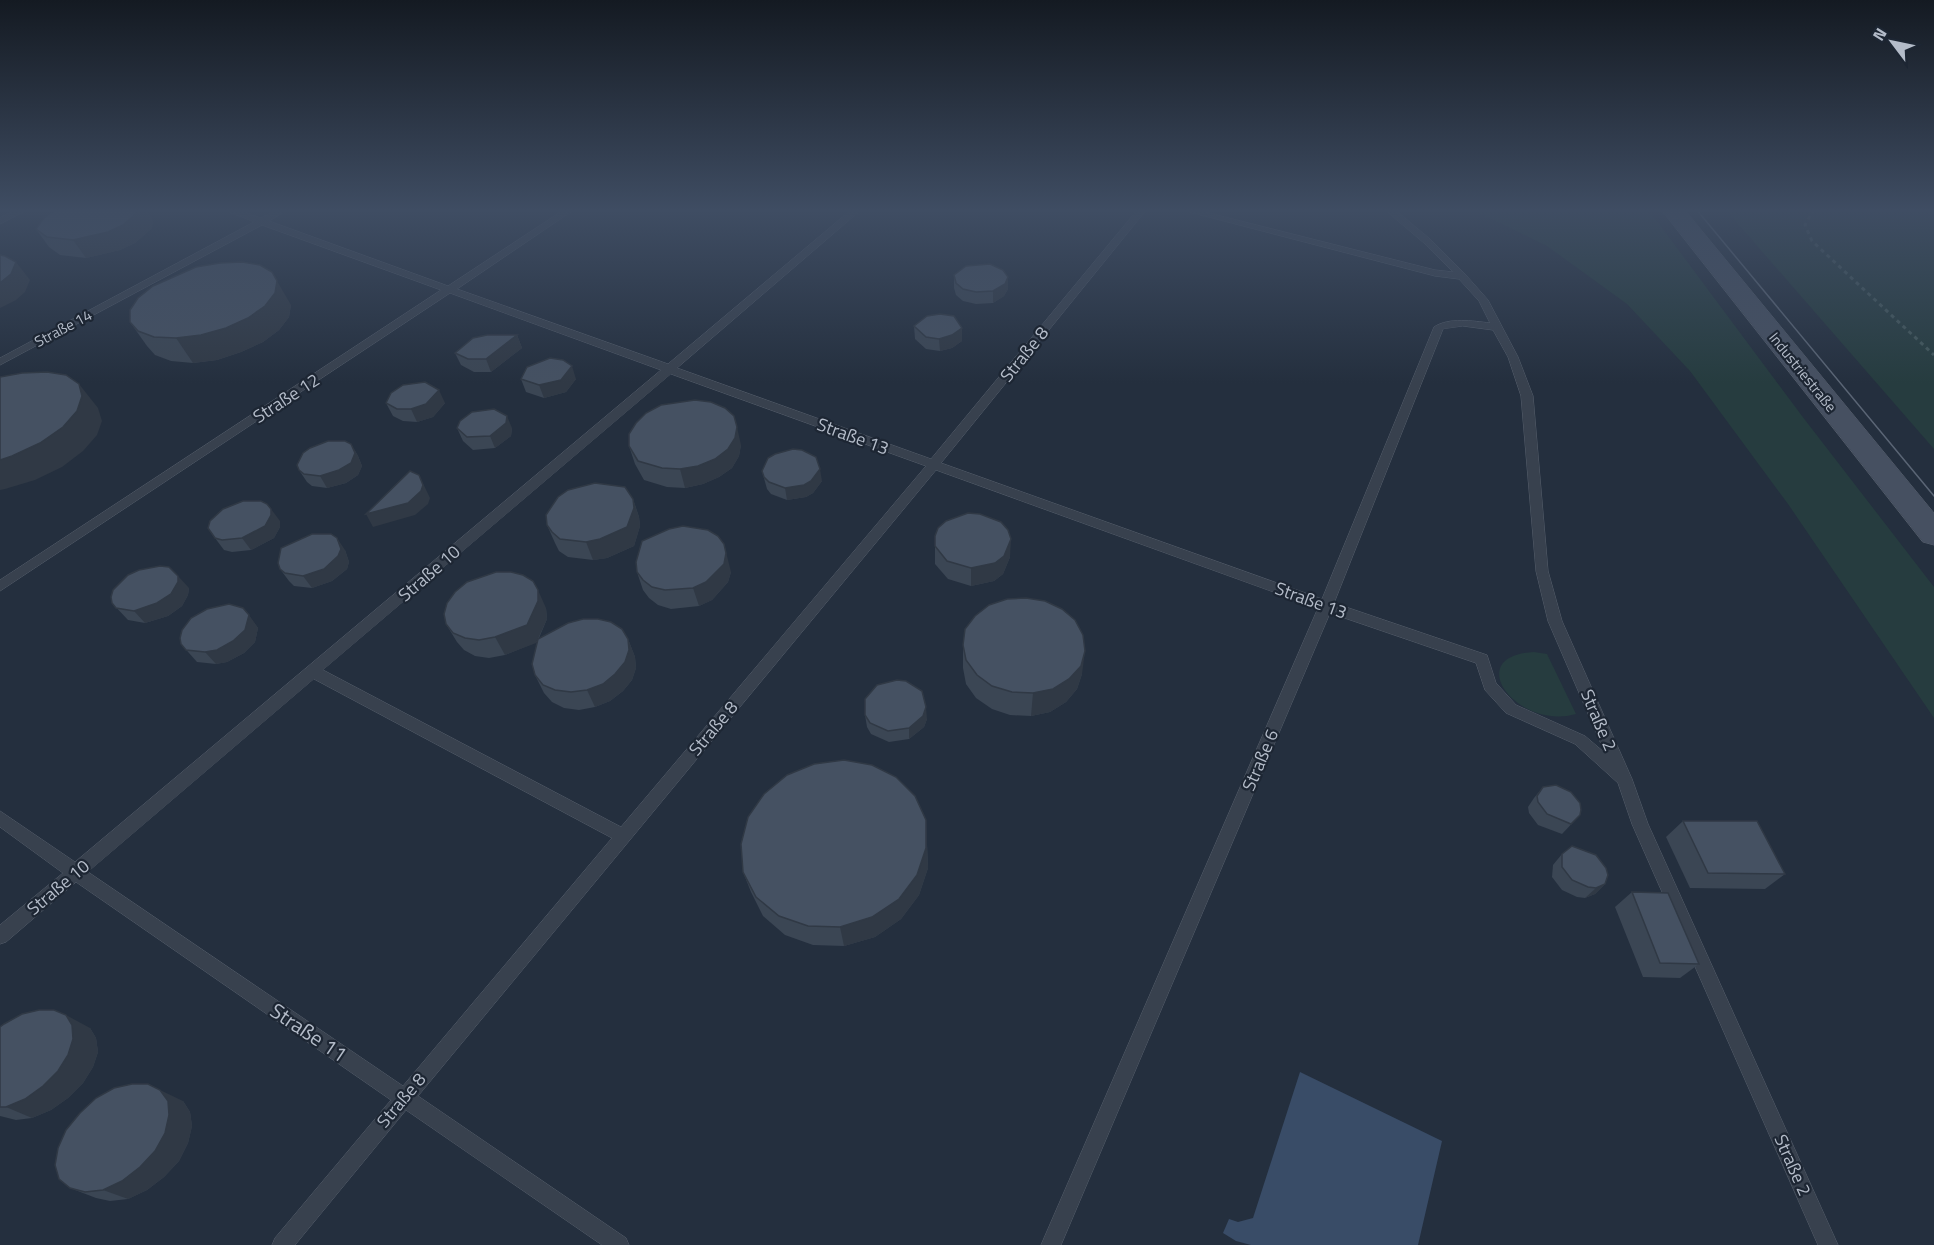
<svg xmlns="http://www.w3.org/2000/svg" width="1934" height="1245" font-family="'Titillium Web',sans-serif">
<style>
.green{fill:#263c3f}
.water{fill:#394c67}
.lines{fill:none;stroke-linecap:round;stroke-linejoin:round}
.service-casing{stroke:#565f6c;stroke-width:1}
.secondary-casing{stroke:#565f6c;stroke-width:1}
.path{stroke:#44595c;stroke-width:3;stroke-dasharray:4 4;stroke-linecap:butt}
.service{fill:#38414e;fill-rule:evenodd}
.secondary{fill:#465061;fill-rule:evenodd}
.tram{stroke:#5a6575;stroke-width:1.5}
.wall{fill:#3b4654}
.shaded-wall{fill:#303945}
.building{fill:#455162;stroke:#303945;stroke-width:1.5}
.labels{text-anchor:middle;dominant-baseline:central;stroke-width:4.5;stroke-linejoin:round;paint-order:stroke}
.far-street-label{font-size:15px;fill:#b4bcc9;stroke:#1d2633}
.street-label{font-size:18px;fill:#b4bcc9;stroke:#1d2633}
.near-street-label{font-size:21px;fill:#b4bcc9;stroke:#1d2633}
</style>
<rect width="100%" height="100%" fill="#242f3e"/>
<!-- green -->
<g class="green">
<path d="M1471,209H1648L1802,416L1934,587V718L1788,504L1690,371L1627,304L1547,246Z"/>
<path d="M1725,209H1934V449Z"/>
<path d="M1534,652L1547,654L1576,714C1518,731 1460,656 1534,652Z"/>
</g>
<!-- water -->
<path class="water" d="M1300,1072L1442,1141L1418,1245H1251L1236,1241L1223,1233L1229,1219L1238,1222L1253,1218Z"/>
<g class="lines">
<!-- service casing -->
<g class="service-casing">
<g id="service">
<path d="M17,209H29L0,224V218Z"/>
<path d="M222,209H235L261,218L278,209H289L269,221L448,286L565,209H575L457,289L668,364L852,209H862L677,368L931,459L1138,209H1147L941,463L1322,599L1434,327C1449,317 1473,321 1490,323L1479,301L1459,279L1435,276L1178,209H1193L1435,270L1453,272L1424,243L1384,209H1394L1430,239L1465,274L1488,300L1518,357L1533,396L1548,571L1562,621L1632,779L1648,824L1838,1245H1818L1632,824L1618,783L1575,744L1506,713L1485,690L1476,663L1330,613L1061,1245H1041L1318,608L936,470L418,1096L626,1238L629,1245H602L406,1110L295,1245H272L275,1238L391,1100L76,882L6,942L0,944V925L63,873L0,827V811L75,862L661,370L450,293L0,591V580L441,290L262,225L0,365V358L254,222ZM1463,326L1493,330L1508,357L1521,396L1536,571L1548,621L1605,753L1585,736L1516,705L1496,683L1487,655L1334,603L1443,329ZM671,374L926,466L621,827L323,670ZM314,679L612,838L403,1086L88,872Z"/>
</g>
</g>
<!-- secondary casing -->
<g class="secondary-casing">
<path id="secondary" d="M1661,209H1684L1934,513V545L1923,542Z"/>
</g>
<!-- path -->
<path class="path" d="M1814,209L1805,225L1812,241L1934,355"/>
<!-- service -->
<use href="#service" class="service"/>
<!-- secondary -->
<use href="#secondary" class="secondary"/>
<!-- tram -->
<path class="tram" d="M1696,209L1934,496"/>
</g>
<!-- wall -->
<g class="wall">
<path d="M57,209H146L153,221L152,228L135,243L120,250L86,258L60,255L49,247L36,229Z"/>
<path d="M954,275L1008,277V289L1004,296L993,303L976,304L963,301L956,295L954,288Z"/>
<path d="M291,305L289,317L279,330L263,342L241,352L217,360L193,363L171,361L155,355L147,346L130,322Z"/>
<path d="M914,326L962,328V341L952,348L940,351L926,349L915,339Z"/>
<path d="M517,335L522,348L491,372H474L461,365L455,353Z"/>
<path d="M521,379H576L566,392L544,398L526,392Z"/>
<path d="M386,403H445L433,417L417,422L403,421L393,416Z"/>
<path d="M457,428H512L511,436L495,448L473,450L463,441Z"/>
<path d="M351,444L358,456L362,466L358,475L346,483L327,488L312,486L307,482L299,470Z"/>
<path d="M741,445L739,456L732,468L719,477L703,484L685,488L667,487L644,480L635,464L629,446Z"/>
<path d="M762,471L822,481L813,493L806,497L787,500L771,494L767,489Z"/>
<path d="M633,499L639,517L640,526L634,546L607,558L593,560L568,557L559,551L555,543L547,525Z"/>
<path d="M280,521V527L274,538L251,550L232,552L224,550L215,538Z"/>
<path d="M935,536L1010,557L1003,574L994,581L971,586L948,579L935,564Z"/>
<path d="M345,550L349,562L347,569L332,581L312,588L294,586L289,581L280,569Z"/>
<path d="M637,572H731L728,582L712,600L699,606L671,609L658,605L649,598L643,590Z"/>
<path d="M189,588L188,595L182,606L168,616L145,623L128,620L112,603Z"/>
<path d="M243,608L258,628L255,642L244,653L227,662L216,664L197,662L181,644Z"/>
<path d="M546,608L547,619L539,638L628,639L635,657L636,668L632,680L623,691L610,701L595,707L579,710L564,708L552,702L544,693L535,675L537,642L505,655L489,658L475,656L464,650L457,642L446,624Z"/>
<path d="M963,645L1082,674L1077,689L1066,702L1050,712L1031,716L1010,715L992,709L976,698L966,684L963,668Z"/>
<path d="M865,715L927,719L924,727L909,739L889,742L871,734L867,727Z"/>
<path d="M1543,787L1580,815L1562,834L1538,825L1529,813L1528,807L1534,798Z"/>
<path d="M926,820L928,868L919,895L901,919L875,937L844,946L813,945L785,935L763,916L751,892L743,872Z"/>
<path d="M1683,821L1785,874L1765,889L1690,888L1666,837Z"/>
<path d="M1562,854L1605,884L1595,894L1585,898L1577,897L1562,890L1552,877L1553,865Z"/>
<path d="M1632,892L1699,964L1680,978L1643,977L1615,907Z"/>
<path d="M0,1027L90,1028L96,1038L98,1052L93,1067L83,1083L68,1098L51,1110L32,1118L16,1120L0,1116Z"/>
<path d="M183,1101L190,1112L192,1126L188,1143L179,1161L164,1177L147,1190L128,1199L110,1201L96,1198L70,1188Z"/>
</g>
<!-- shaded-wall -->
<g class="shaded-wall">
<path d="M141,209H146L153,221L152,228L135,243L120,250L86,258L73,240Z"/>
<path d="M16,262L30,280L25,292L16,300L0,308V283Z"/>
<path d="M1008,277V289L1004,296L993,303V291Z"/>
<path d="M277,281L291,305L289,317L279,330L263,342L241,352L217,360L193,363L176,338Z"/>
<path d="M962,328V341L952,348L940,351L939,339Z"/>
<path d="M517,335L522,348L491,372L486,359Z"/>
<path d="M572,366L576,379L566,392L544,398L539,385Z"/>
<path d="M79,384L98,408L102,421L97,435L83,451L62,467L35,480L5,489L0,490V460Z"/>
<path d="M439,390L445,403L433,417L417,422L411,409Z"/>
<path d="M507,416L512,428L511,436L495,448L490,436Z"/>
<path d="M737,427L741,445L739,456L732,468L719,477L703,484L685,488L680,469Z"/>
<path d="M351,444L358,456L362,466L358,475L346,483L327,488L320,476Z"/>
<path d="M820,469L822,481L813,493L806,497L787,500L785,488Z"/>
<path d="M419,475L430,498L428,504L415,515L373,527L366,514Z"/>
<path d="M633,499L639,517L640,526L634,546L607,558L593,560L586,542Z"/>
<path d="M271,509L280,521V527L274,538L251,550L242,538Z"/>
<path d="M337,538L345,550L349,562L347,569L332,581L312,588L303,576Z"/>
<path d="M1011,539L1010,557L1003,574L994,581L971,586V568Z"/>
<path d="M724,544L731,572L728,582L712,600L699,606L693,588Z"/>
<path d="M178,576L189,588L188,595L182,606L168,616L145,623L134,611Z"/>
<path d="M538,590L546,608L547,619L536,643L505,655L495,637Z"/>
<path d="M249,615L258,628L255,642L244,653L227,662L216,664L205,652Z"/>
<path d="M628,639L635,657L636,668L632,680L623,691L610,701L595,707L587,690Z"/>
<path d="M1085,651L1082,674L1077,689L1066,702L1050,712L1031,716L1033,693Z"/>
<path d="M926,707L927,719L924,727L909,739V728Z"/>
<path d="M926,820L928,868L919,895L901,919L875,937L844,946L840,927Z"/>
<path d="M1605,884L1595,894L1585,898L1596,888Z"/>
<path d="M66,1015L90,1028L96,1038L98,1052L93,1067L83,1083L68,1098L51,1110L32,1118L6,1107Z"/>
<path d="M160,1090L183,1101L190,1112L192,1126L188,1143L179,1161L164,1177L147,1190L128,1199L103,1190Z"/>
</g>
<!-- building -->
<g class="building">
<path d="M57,209H141L123,225L108,232L73,240L47,237L36,229L44,218Z"/>
<path d="M0,255L5,256L16,262L11,274L0,283Z"/>
<path d="M242,262L260,265L272,272L277,281L275,293L265,306L248,318L226,328L201,335L176,338L154,337L138,331L130,322V310L138,298L153,286L196,267L220,263Z"/>
<path d="M990,264L1003,270L1008,277L1005,284L993,291L976,292L963,289L956,283L954,275L966,266Z"/>
<path d="M940,314L954,316L962,328L952,335L939,339L926,337L914,326L927,316Z"/>
<path d="M487,335H517L486,359H468L455,353L473,338Z"/>
<path d="M550,358L563,360L572,366L561,380L539,385L521,379L527,367Z"/>
<path d="M47,372L66,375L79,384L82,396L77,411L63,427L40,443L12,456L0,460V377L22,373Z"/>
<path d="M425,382L439,390L426,404L411,409H397L386,403L391,393L403,385Z"/>
<path d="M695,400L711,402L725,408L734,416L737,427L735,438L728,449L715,459L698,466L680,469L662,468L638,461L629,446V434L636,423L646,413L661,405Z"/>
<path d="M494,409L507,416L506,423L490,436L467,437L457,428L460,421L472,412Z"/>
<path d="M328,441H345L351,444L355,453L351,463L339,470L320,476L304,474L299,470L297,465L303,453L310,448Z"/>
<path d="M793,449L802,450L816,457L820,469L811,481L804,485L785,488L769,482L764,477L762,471L768,458L775,454Z"/>
<path d="M410,471L419,475L423,485L421,491L408,503L366,514Z"/>
<path d="M595,483L625,487L633,499L634,508L627,527L600,539L586,542L560,539L552,532L547,525L546,515L558,497L568,490Z"/>
<path d="M243,501H261L267,504L271,509V515L265,526L242,538L222,540L215,538L208,528L210,521L223,509Z"/>
<path d="M968,513L980,514L1001,522L1008,530L1011,539L1004,556L995,563L971,568L947,561L935,546V536L938,528L946,521Z"/>
<path d="M683,526L708,530L718,536L724,544L726,553L724,564L706,582L693,588L665,590L652,587L643,580L637,572L636,562L642,541L669,529Z"/>
<path d="M312,534H331L337,538L341,549L338,556L324,569L303,576L285,573L280,569L278,563L281,548Z"/>
<path d="M160,566L169,567L178,576V582L171,594L157,603L134,611L116,608L112,603L111,597L113,590L128,575L139,570Z"/>
<path d="M496,572H511L523,575L533,581L538,590V601L527,625L495,637L479,640L465,638L453,633L446,624L444,614L447,603L455,592L467,582Z"/>
<path d="M1026,598L1045,601L1062,609L1075,620L1083,635L1085,651L1081,666L1069,679L1053,689L1033,693L1012,692L992,686L977,675L966,660L963,645L965,629L975,616L989,605L1007,599Z"/>
<path d="M229,604L243,608L249,615L245,630L233,641L217,650L205,652L186,650L181,644L180,638L182,630L191,618L207,609Z"/>
<path d="M583,619H598L611,622L622,629L628,639L629,650L625,662L615,674L603,684L587,690L571,692L555,690L543,685L535,675L532,664L538,639L568,623Z"/>
<path d="M897,680L906,681L922,691L926,707L923,716L909,728L888,731L870,723L865,715V699L877,685Z"/>
<path d="M844,760L872,765L896,777L915,796L926,820V848L917,875L899,899L872,917L840,927L808,926L779,916L756,897L743,872L741,844L748,817L764,794L787,775L814,764Z"/>
<path d="M1556,785L1571,792L1580,803L1581,810L1580,815L1571,824L1547,814L1538,802L1537,796L1543,787Z"/>
<path d="M1683,821H1757L1785,874L1708,873Z"/>
<path d="M1572,846L1596,855L1606,868L1608,875L1605,884L1596,888L1588,887L1572,880L1562,867V854Z"/>
<path d="M1632,892L1668,893L1699,964L1660,963Z"/>
<path d="M39,1010H54L66,1015L72,1025L73,1039L68,1055L58,1071L43,1086L25,1099L6,1107H0V1027L4,1024L22,1014Z"/>
<path d="M132,1084H148L160,1090L168,1101L169,1115L165,1133L155,1151L140,1167L122,1181L103,1190L85,1192L70,1188L59,1179L55,1165L58,1148L66,1130L80,1113L96,1098L114,1088Z"/>
</g>
<!-- sky -->
<linearGradient id="sky" x2="0" y2="1"><stop stop-color="#141a22"/><stop offset="0.55" stop-color="#3f4d63"/><stop offset="1" stop-color="#3f4d63" stop-opacity="0"/></linearGradient>
<rect width="1934" height="383" fill="url(#sky)"/>
<g class="labels">
<!-- far-street labels -->
<g class="far-street-label">
<text transform="translate(63 328) rotate(-28)">Straße 14</text>
<text transform="translate(1803 372) rotate(51)">Industriestraße</text>
</g>
<!-- street labels -->
<g class="street-label">
<text transform="translate(1024 354) rotate(-51)">Straße 8</text>
<text transform="translate(286 398) rotate(-33)">Straße 12</text>
<text transform="translate(853 436) rotate(20)">Straße 13</text>
<text transform="translate(429 573) rotate(-41)">Straße 10</text>
<text transform="translate(1311 600) rotate(20)">Straße 13</text>
<text transform="translate(1599 720) rotate(67)">Straße 2</text>
<text transform="translate(713 728) rotate(-50)">Straße 8</text>
<text transform="translate(1260 760) rotate(-67)">Straße 6</text>
<text transform="translate(58 887) rotate(-40)">Straße 10</text>
<text transform="translate(401 1100) rotate(-50)">Straße 8</text>
<text transform="translate(1793 1165) rotate(66)">Straße 2</text>
</g>
<!-- near-street labels -->
<g class="near-street-label">
<text transform="translate(309 1032) rotate(34)">Straße 11</text>
</g>
</g>
<!-- north arrow -->
<g transform="translate(1892 42) rotate(302)" stroke="#1d2633" stroke-width="4.5" paint-order="stroke">
<path d="M0-4.5L10 22L0 15L-10 22Z" fill="#b4bcc9"/>
<text y="-9" font-size="16" font-weight="bold" text-anchor="middle" fill="#b4bcc9">N</text>
</g>
</svg>
